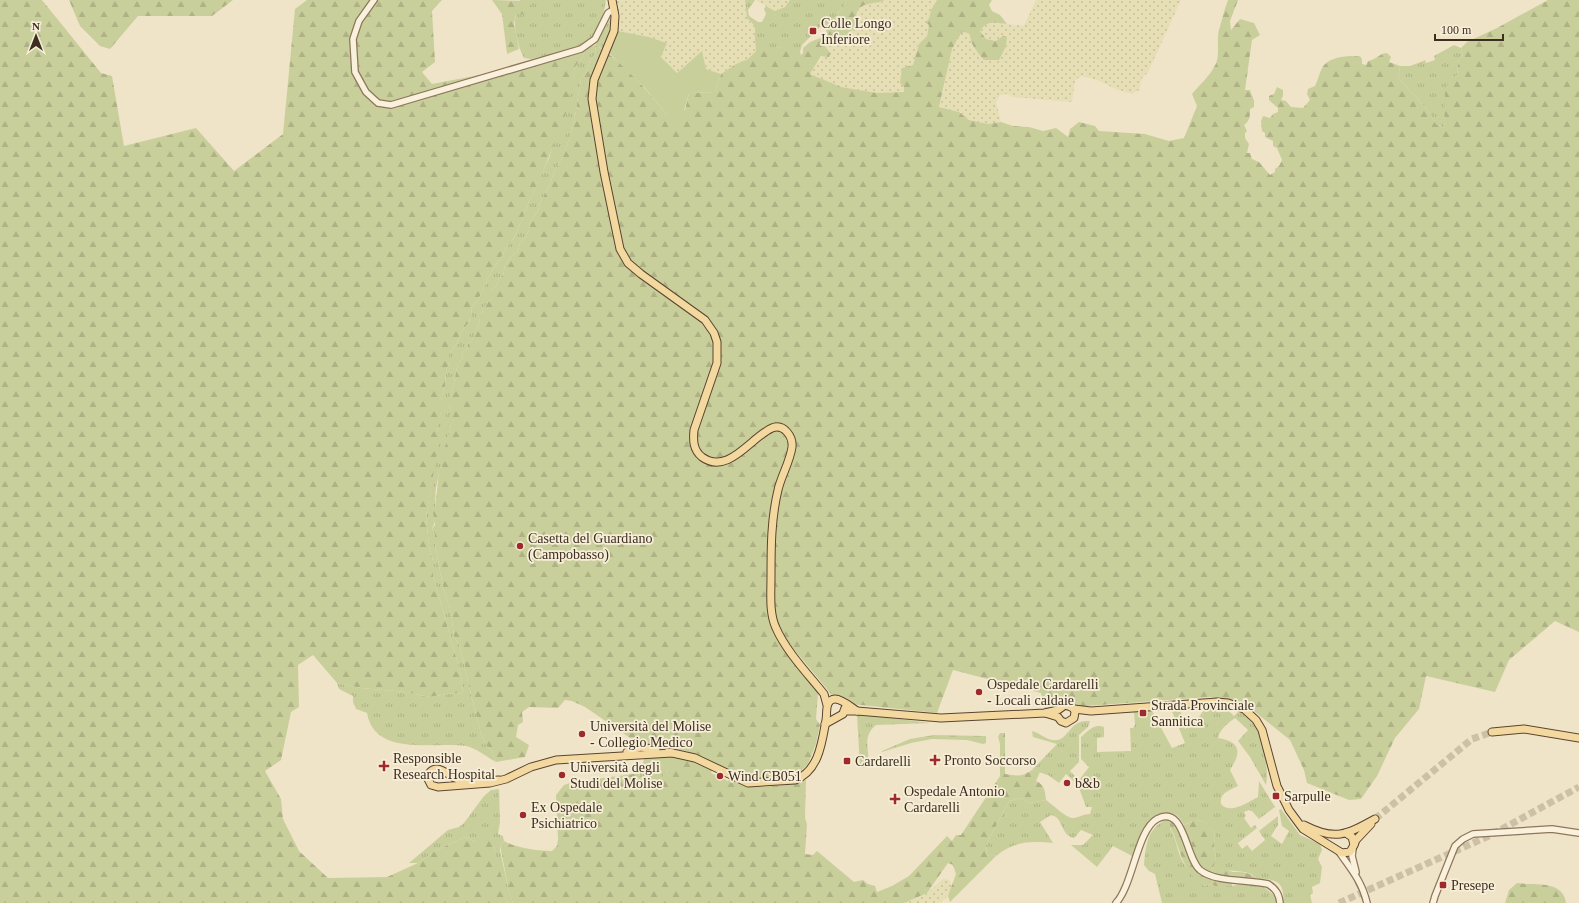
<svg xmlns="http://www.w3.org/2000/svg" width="1579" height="903" font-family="'Times New Roman',serif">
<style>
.farmland{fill:url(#farmland-dots)}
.grass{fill:url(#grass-tufts)}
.forest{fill:url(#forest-firs)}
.garden{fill:#c9cf9b}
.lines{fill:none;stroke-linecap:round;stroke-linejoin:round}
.major-tunnel{stroke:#ccc0a6;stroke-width:7;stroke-dasharray:7 3.5;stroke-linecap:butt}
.minor-casing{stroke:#8d765c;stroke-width:8}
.major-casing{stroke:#5b4430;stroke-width:9}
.minor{stroke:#faf1dc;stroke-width:5.5}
.major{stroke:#f3d9a0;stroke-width:7}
.poi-dot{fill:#9e2a2b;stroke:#f7eed8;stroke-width:1.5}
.labels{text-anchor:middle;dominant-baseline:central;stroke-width:3.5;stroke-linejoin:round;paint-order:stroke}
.poi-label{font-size:14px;fill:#3d2e20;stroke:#f7eed8;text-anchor:start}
</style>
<defs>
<pattern id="farmland-dots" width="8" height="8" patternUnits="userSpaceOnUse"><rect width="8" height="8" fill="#e6deb5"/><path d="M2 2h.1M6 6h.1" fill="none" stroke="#c6bf9b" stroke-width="1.8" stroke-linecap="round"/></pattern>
<pattern id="grass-tufts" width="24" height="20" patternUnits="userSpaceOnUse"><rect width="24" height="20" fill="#c9cf9b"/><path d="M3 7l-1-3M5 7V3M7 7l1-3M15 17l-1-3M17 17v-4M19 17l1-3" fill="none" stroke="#aeb285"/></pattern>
<pattern id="forest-firs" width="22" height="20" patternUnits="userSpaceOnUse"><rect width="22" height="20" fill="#c9cf9b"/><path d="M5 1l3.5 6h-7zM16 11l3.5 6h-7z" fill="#aeb285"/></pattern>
</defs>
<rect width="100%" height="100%" fill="#f0e4c8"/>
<!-- farmland -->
<g class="farmland">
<path d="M624,0H745L747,18L756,26L757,30L755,40L757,45L756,51L748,59L736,64L721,74L706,69L702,51L677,73L661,57L667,43L649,37L618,31L620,20L616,1Z"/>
<path d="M756,0H790L785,7L775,11Z"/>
<path d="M885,0H937L931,10L929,18L927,23L929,25L927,36L919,44L913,65L904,87V92L877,93L841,87L810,74L827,49L825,46L828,45L836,46L846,38L849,32L855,28L856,14L859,8L867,4L881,2Z"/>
<path d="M1036,0H1181L1148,72L1142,78L1139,90L1132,94L1116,89L1097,80L1082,76L1075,80L1072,102L1012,97L1007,94L1000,95L996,102L1001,122L988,124L969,120L959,112L939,107L943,92L952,49L961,33L964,32L970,34V39L973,43L999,60L1002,52L1000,39L996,41L986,39L980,31L983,26L991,22L1024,26Z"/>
<path d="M943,879L949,880L952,886L948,896L940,903H904L927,893Z"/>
</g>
<!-- grass -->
<g class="grass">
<path d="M520,0H606C599,51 574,49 531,59L524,58C517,44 513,28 516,14H530Z"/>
<path d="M745,0H755L748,10L749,16L758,22H762L766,14L764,9L766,6L775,11L785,7L790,0H847L842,9L825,28L821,26L802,45L800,52L801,55L798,59C778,39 779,51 756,51C756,46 755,42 755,38C755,26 757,27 747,18Z"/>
<path d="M610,19H612L611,34L604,50L595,45L596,54L590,60L587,71L581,78L574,123L564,155L555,170L549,186L540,203L538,211L530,222L529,230L526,236L520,243L518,251L513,255L505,265L503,275L499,279L496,286L491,291V299C476,311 482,333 468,344L467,349L463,352L462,359L458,363L453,387L449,399V405L452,411L454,420L451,425L442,466L439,471C439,477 437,481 436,487C434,500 438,517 432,529L435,534V544L443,587L451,612L454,636L459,645L465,667L469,687L481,734L486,745L492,751L496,762C487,757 476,748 466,746C435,741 375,758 367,713L356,709L353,702V696L339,689L337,683L361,688L406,692L429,697L454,693L463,694L461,675L433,575V561L429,546L426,517L438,442L437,424L441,412V400L445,386L446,372L449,363V353L456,345L462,331L469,322L471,315L472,307L479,298L491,272L516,234L527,206L549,158L573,76L575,67L582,58L585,49L595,45Z"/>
<path d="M1454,45L1461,48L1463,55L1459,58L1457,75L1445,113L1444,128L1436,124L1425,107L1398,78L1400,66H1410L1423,61L1425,60L1426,63L1435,60L1434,56Z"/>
<path d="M1218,706L1229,711L1234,716L1239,711C1246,717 1254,723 1258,732C1264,746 1269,770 1266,785L1250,757L1238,741L1248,730L1235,718C1228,723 1220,729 1218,738C1242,742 1241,753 1230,770L1238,786C1230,790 1219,793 1221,804C1230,815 1248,802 1258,797L1259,781L1275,807L1259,819L1252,811H1250L1249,810L1244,812L1246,816L1244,818L1251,828L1255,825L1257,828L1238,843L1242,849L1247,845L1252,851L1265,840L1259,831L1278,816V825L1271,836L1282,844L1289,831L1282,826L1279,810L1281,809L1300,835L1320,844L1322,850L1318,859L1322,867L1320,883L1312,887L1313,893L1310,895L1312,903H1283C1284,887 1282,881 1266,879C1263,879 1259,879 1256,878C1254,877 1253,875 1251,874C1242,870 1232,872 1223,869L1219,874L1212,872L1216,858L1214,846L1215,832C1204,819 1198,817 1184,825C1180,818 1176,812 1167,813C1147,814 1141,841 1134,857L1113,846L1097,867L1071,845H1083L1093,835L1081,830L1074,838C1063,836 1063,824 1057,818C1055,816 1053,816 1051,815L1040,822L1053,843C1030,841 1015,841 996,856L992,854L987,856L986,845L1009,801L1021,798L1030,803L1046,800C1053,805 1067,819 1074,818C1080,817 1083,814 1090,814L1092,807H1086L1078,785L1066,774L1059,783L1048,775L1032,770L1057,744L1033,737L1032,731C1040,733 1045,739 1053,740C1065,742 1068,728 1078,723C1082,721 1086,721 1090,721L1088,727L1079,735V762L1070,771L1079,780L1089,767L1081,759V737C1088,731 1094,723 1104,727V737L1097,738V752L1131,751L1130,728H1133L1135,725L1134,712L1152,711L1172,748L1185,743L1171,709H1180L1185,729L1197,720L1206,707Z"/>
<path d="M860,714L931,723L876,725C860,738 872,751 867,768H860L857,715Z"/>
<path d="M934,735L986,736V743L983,744L967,740L932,739L911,743L882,752V751L910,739Z"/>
<path d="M669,755V769L660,780L647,787L639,784L638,780L645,756Z"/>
<path d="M499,789L500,822L498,834L503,836L504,841L500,845V850L509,892L513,903H508L497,863L494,846L477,842L465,837L435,851L418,863H409L448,830L459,827L464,823L484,796L491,790Z"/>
<path d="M1168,819L1172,821L1170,829C1175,836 1176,844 1179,853C1183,866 1194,877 1204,886L1211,884L1215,886H1232L1245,883L1260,884L1275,896L1277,903H1162L1155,874L1149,871L1144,865C1146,845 1147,827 1168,819Z"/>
</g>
<!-- forest -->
<g class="forest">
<path d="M0,0H42L101,73L112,76L124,146L196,128L234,171L283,134L295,9L307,0H442L432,11L435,62L422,72L432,84L553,61L585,49L582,58L575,67L566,113L542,174L527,206L516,234L491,272L479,298L472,307L471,315L469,322L462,331L456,345L449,353V363L446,372L445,386L441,400V412L437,429L439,436L437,453L426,517L429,546L433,561V575L461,675L463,694L454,693L429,697L406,692L361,688L337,683L313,655L298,665L299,707L291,712L281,760L265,771L281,799L283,819L299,851L328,878L387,877L418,863L435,851L465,837L477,842L492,839L508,903H0Z"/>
<path d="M69,0H233L212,16H138L110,49L100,46L80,26Z"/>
<path d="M492,0L531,1L530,14H516L514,24L519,49L507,54L502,14Z"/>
<path d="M847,0H885C876,5 862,1 857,12C855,17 857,23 855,28L849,32L843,44C837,46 830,44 825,46L830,53L829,57L821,56L810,74L841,87L877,93L904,92V87L900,83L902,68L913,65L919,44L927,36L929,25L926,23L929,18L931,10L937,0H992L989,5L992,11L1000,15L1007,24C995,23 987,20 980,31L986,39L996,41L1003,36L1007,37L1006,46L999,60H984C979,54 969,43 970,34L964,32L961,33L952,49L939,107L959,112L969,120L988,124L1001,122L1013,126L1029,127L1043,131L1056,128L1068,137L1070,129L1079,122L1095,126L1099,131L1145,134L1169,141L1184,138L1197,106L1192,94C1199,85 1209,77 1214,67C1221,57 1216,41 1219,30C1222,20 1224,10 1228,0H1238L1230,21L1231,30L1240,19L1254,23L1260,35L1252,40L1245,90H1250L1254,101V107L1250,109C1250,116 1250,121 1244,125L1247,131L1245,133V138L1249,144L1247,153H1250L1252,159L1259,162L1270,175L1275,172V169L1279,166L1282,160L1277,148L1273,146V141L1265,137V133L1262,131L1261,121L1263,116L1270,118L1273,114L1278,112V108L1269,100V96L1274,94L1277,87L1283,90V96L1281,100L1286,101L1291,107L1303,108L1310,100L1307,94L1308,89L1315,86C1318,80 1319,74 1322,68C1327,57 1350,54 1361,57L1362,60V64L1366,65L1368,61C1376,60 1380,53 1387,53L1391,57L1389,62L1400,66L1398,78L1425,107L1436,124L1444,128L1445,91L1450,78L1457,75L1459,58L1463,55L1461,48L1467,42L1497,28L1548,0H1579V632L1555,621L1509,660L1495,692L1426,676L1419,709L1395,738L1377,776L1361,799L1349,800L1307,783L1304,770L1290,740L1250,708L1230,700L1210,697L1045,709L1041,693L953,670L937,713L851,704L831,694L792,647L786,649L818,693L816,719L820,725L816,744L808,764L800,772L790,777L754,779L737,775L686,751L639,744L585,707L572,701L565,700L558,708L529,707L522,712L523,722L518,725L516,737L529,745L525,757L496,762L492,751L486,745L481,734L469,687L465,667L459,645L454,636L451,612L443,587L435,544V534L432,529L435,525L433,512L435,509L439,471L442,466L443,453L449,434L451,425L454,420L449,416L452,411L449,405V399L453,387L458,363L462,359L463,352L467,349L468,344C482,333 476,311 491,299V291L496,286L499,279L503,275L505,265L513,255L518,251L520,243L526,236L529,230L530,222L538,211L540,203L549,186L555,170L564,155L574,123L581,78L587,71L590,60L596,54L595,45C624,62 646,89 667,115L685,110L689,93L715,92L721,74L736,64L748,59L756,51C766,51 779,44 788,49C792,52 795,56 798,58L803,53V48L810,42L828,35L825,28L842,9Z"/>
<path d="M1000,733H1005V774C1017,776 1022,777 1032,770L1040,772L1036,781C1045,785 1045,791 1046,800L1030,803L1021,798L1009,801L986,845L987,856L992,854L996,856L950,902L948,896L956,874L953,865L948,863L927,893L904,903H513L509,892L500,845L504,841C516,848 538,851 552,851L557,846L558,839L556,795L564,785L574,782L640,773L638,780L639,784L647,787L660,780L669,769V755L693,761L712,770L711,773L728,781L730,779C754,791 781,786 806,780L805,818L807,824L805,854L813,855L817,851L854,882L863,880L868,884L875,886L877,892L892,886L909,876L947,836L952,841L956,835H961L1000,776V744L998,737Z"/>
<path d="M1195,820C1204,820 1209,824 1215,832L1214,846L1216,858L1212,872L1219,874L1223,869C1227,869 1229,871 1233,872C1242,872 1249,872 1256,878L1249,879L1234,877L1232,886H1215L1211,884L1204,886C1185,873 1181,856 1174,835C1172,831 1170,829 1170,824L1172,821L1176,826L1184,825Z"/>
<path d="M1517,883C1533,886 1563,879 1566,903H1505L1509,890Z"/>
</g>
<!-- garden -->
<path class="garden" d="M618,31L649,37L667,43L661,57L677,73L702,51L706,69L721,74L715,92L689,93L680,125L667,115L645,88L609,53Z"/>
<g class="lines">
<!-- major-tunnel -->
<g class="major-tunnel">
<path d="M1375,819L1472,739L1492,732"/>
<path d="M1339,903L1491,835L1579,787"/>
</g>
<!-- minor casing -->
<g class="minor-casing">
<g id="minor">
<path d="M374,0L359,21L353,39L355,72L366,92L378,103L391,105L581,49L595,39L608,13L614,9"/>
<path d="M1353,849L1352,856L1356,872"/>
<path d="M1339,852C1352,870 1362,882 1367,903"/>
<path d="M1116,903C1133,885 1137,830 1157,819C1185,804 1185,857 1200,870C1216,883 1248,879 1268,884C1276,889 1279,894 1280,903"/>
<path d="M1433,903L1435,896L1455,846L1463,839L1473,834L1552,829L1579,833"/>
</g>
</g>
<!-- major casing -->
<g class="major-casing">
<g id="major">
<path d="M612,0L615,16L614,31L594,80L592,99L604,172L620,249L628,263L641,274L705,320L714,333L717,342V363L694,430C693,440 693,450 702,457C728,476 751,437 772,428C784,423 793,437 792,447C790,462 781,476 778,490C771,519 771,548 771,577C771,594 769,613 776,628C786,651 808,674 824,694L827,705"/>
<path d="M844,711H857L941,718L1045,713L1058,710L1065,705L1071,707L1074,709L1091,711L1217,702L1228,703L1244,709L1256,720L1262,730L1277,786L1289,810L1303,829L1342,853L1350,852L1354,845L1352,837L1346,833"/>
<path d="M1045,713L1058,717L1061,721L1066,723L1074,718L1075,712L1074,709"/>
<path d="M825,724L843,714L845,708"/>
<path d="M1492,732L1524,729L1579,738"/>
<path d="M627,752L641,747L656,750"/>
<path d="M668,752L695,758L748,783L795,780C819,771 822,742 826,720C827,715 826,708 828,704C829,701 832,699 835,699C842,699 851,707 857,711"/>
<path d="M499,780C486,780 470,783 458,779C448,777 440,763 430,772L428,779L431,785L438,787L490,783L506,779L531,767L556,760L672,753"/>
<path d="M1304,825C1335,841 1346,835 1375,819"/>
<path d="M1354,845L1356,840L1371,824"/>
</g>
</g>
<!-- minor -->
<use href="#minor" class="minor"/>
<!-- major -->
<use href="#major" class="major"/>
</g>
<!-- markers -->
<g class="poi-dot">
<rect x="809" y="27" width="8" height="8" rx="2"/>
<circle cx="520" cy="546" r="4"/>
<circle cx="979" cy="692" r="4"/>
<rect x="1139" y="709" width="8" height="8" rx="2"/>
<circle cx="582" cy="734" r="4"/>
<path d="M933 754h4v4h4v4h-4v4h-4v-4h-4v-4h4z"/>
<rect x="843" y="757" width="8" height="8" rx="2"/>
<path d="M382 760h4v4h4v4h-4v4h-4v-4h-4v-4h4z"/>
<circle cx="562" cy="775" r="4"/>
<circle cx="720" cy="776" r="4"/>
<circle cx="1067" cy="783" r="4"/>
<rect x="1272" y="792" width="8" height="8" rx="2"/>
<path d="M893 793h4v4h4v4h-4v4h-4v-4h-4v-4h4z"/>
<circle cx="523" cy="815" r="4"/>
<rect x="1439" y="881" width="8" height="8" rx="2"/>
</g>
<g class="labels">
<!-- poi labels -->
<g class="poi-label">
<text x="821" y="23">Colle Longo<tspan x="821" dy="16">Inferiore</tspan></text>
<text x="528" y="538">Casetta del Guardiano<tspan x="528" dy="16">(Campobasso)</tspan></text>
<text x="987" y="684">Ospedale Cardarelli<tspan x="987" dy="16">- Locali caldaie</tspan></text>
<text x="1151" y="705">Strada Provinciale<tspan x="1151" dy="16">Sannitica</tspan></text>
<text x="590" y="726">Università del Molise<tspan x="590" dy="16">- Collegio Medico</tspan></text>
<text x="393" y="758">Responsible<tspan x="393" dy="16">Research Hospital</tspan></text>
<text x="944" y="760">Pronto Soccorso</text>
<text x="855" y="761">Cardarelli</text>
<text x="570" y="767">Università degli<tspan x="570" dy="16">Studi del Molise</tspan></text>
<text x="728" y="776">Wind CB051</text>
<text x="1075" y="783">b&amp;b</text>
<text x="904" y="791">Ospedale Antonio<tspan x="904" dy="16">Cardarelli</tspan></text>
<text x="1284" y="796">Sarpulle</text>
<text x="531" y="807">Ex Ospedale<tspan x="531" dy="16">Psichiatrico</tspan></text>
<text x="1451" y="885">Presepe</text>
</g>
</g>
<!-- north arrow -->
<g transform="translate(36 36)" stroke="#f7eed8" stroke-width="3" paint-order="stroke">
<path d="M0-3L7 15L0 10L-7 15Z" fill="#3d2e20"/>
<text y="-6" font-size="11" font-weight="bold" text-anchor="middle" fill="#3d2e20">N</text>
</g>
<!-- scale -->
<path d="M1435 34v6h68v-6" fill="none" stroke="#3d2e20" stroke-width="2"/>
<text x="1441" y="34" font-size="12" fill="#3d2e20" stroke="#f7eed8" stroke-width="3" paint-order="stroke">100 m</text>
</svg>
